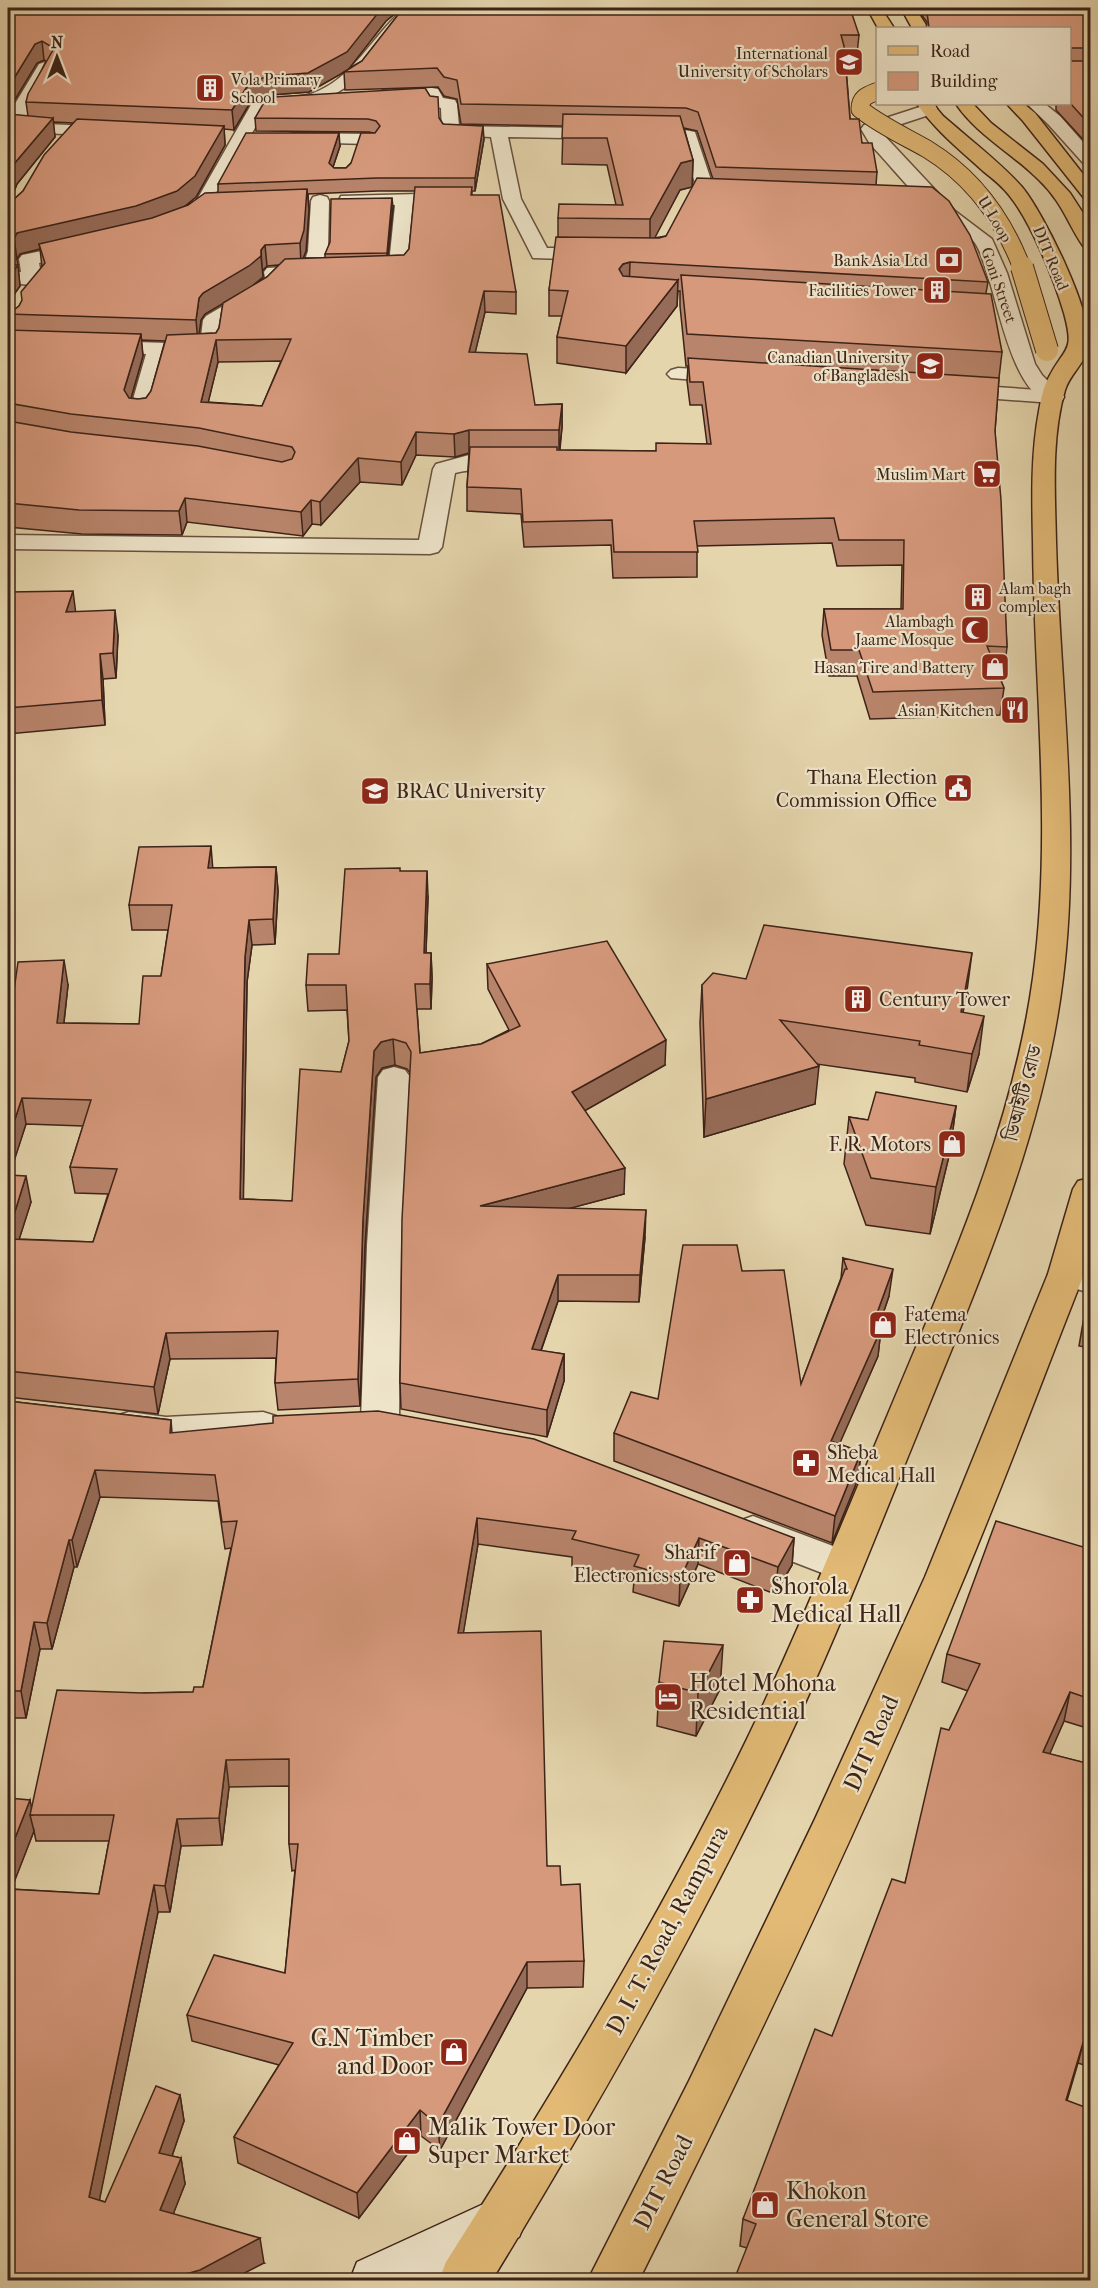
<svg xmlns="http://www.w3.org/2000/svg" width="1098" height="2288" font-family="'IM FELL French Canon','Noto Serif Bengali',serif">
<style>
.lines{fill:none;stroke-linecap:round;stroke-linejoin:round}
.minor-casing{stroke:#67503d;stroke-width:3}
.tertiary-casing{stroke:#67503d;stroke-width:3}
.secondary-casing{stroke:#3d2318;stroke-width:3}
.primary-casing{stroke:#3d2318;stroke-width:3}
.minor{fill:#eee4ca;fill-rule:evenodd}
.tertiary{fill:#eee4ca;fill-rule:evenodd}
.secondary{fill:#eee4ca;fill-rule:evenodd}
.primary{fill:#e2ba76;fill-rule:evenodd}
.primary-bridge-far1-casing{stroke:#3d2318;stroke-width:19;stroke-linecap:butt}
.primary-bridge-casing{stroke:#3d2318;stroke-width:24;stroke-linecap:butt}
.primary-bridge-far1{stroke:#e2ba76;stroke-width:17}
.primary-bridge{stroke:#e2ba76;stroke-width:22}
.wall{fill:#b8846b;stroke:#3d2318;stroke-width:1.5;fill-rule:evenodd}
.shaded-wall{fill:#966b57;stroke:#3d2318;stroke-width:1.5}
.building{fill:#d6997c;stroke:#3d2318;stroke-width:1.5;fill-rule:evenodd}
.labels{text-anchor:middle;dominant-baseline:central;stroke-width:4.5;stroke-linejoin:round;paint-order:stroke}
.far-poi-label{font-size:16px;fill:#3d2318;stroke:#eee4ca;text-anchor:end}
.far-street-label{font-size:16px;fill:#3d2318;stroke:#eee4ca}
.poi-label{font-size:20px;fill:#3d2318;stroke:#eee4ca;text-anchor:start}
.street-label{font-size:20px;fill:#3d2318;stroke:#eee4ca}
.near-poi-label{font-size:24px;fill:#3d2318;stroke:#eee4ca;text-anchor:start}
.near-street-label{font-size:24px;fill:#3d2318;stroke:#eee4ca}
</style>
<rect width="100%" height="100%" fill="#e5d5ad"/>
<filter id="stains"><feTurbulence type="fractalNoise" baseFrequency=".00333" numOctaves="4"/><feColorMatrix values="0 0 0 0 .2 0 0 0 0 .09 0 0 0 0 .02 0 0 0 .5 -.17"/></filter>
<radialGradient id="worn" r=".72"><stop offset=".6" stop-color="#630" stop-opacity="0"/><stop offset="1" stop-color="#630" stop-opacity=".3"/></radialGradient>
<g class="lines">
<!-- minor casing -->
<g class="minor-casing">
<g id="minor">
<path d="M405,8H422L400,28L361,78L320,103L273,107L265,110L209,210L185,225H171L169,221L195,203L252,103C273,95 293,100 311,94C354,79 372,35 405,8Z"/>
<path d="M45,62L53,67L28,112L26,123L112,127L118,128L121,132L118,136L11,132L8,128L10,112L39,64Z"/>
<path d="M432,88L438,89L443,98L455,100L457,104L459,126L685,130L695,132L714,189L740,191L743,195L740,199L700,198L681,140L508,137L521,199L547,248H597L604,250L607,254L604,258L597,260L533,258L503,199L491,137L445,135L442,131L441,108L431,106L427,98L383,100L375,95L383,90Z"/>
<path d="M296,133L369,134L375,135L378,139L375,143L369,144L290,142L287,138L290,134Z"/>
<path d="M458,193L464,195L467,199L464,203L414,205L408,270L405,274L369,277L362,275L359,271L362,267L389,264L395,205L348,206L341,204L339,200L341,196Z"/>
<path d="M320,195L327,197L329,201L328,251L317,276L285,278C280,294 238,314 223,323L219,350L216,354L167,355L148,418L140,420L132,418L129,413L146,354L8,350V338L200,344L203,320L206,316L252,289L265,278L264,272L267,268L303,266L308,251L311,201L313,197Z"/>
<path d="M85,242L92,244L95,248L92,252L39,263L42,279L39,283L32,285L8,283V271L21,272L19,259L22,255Z"/>
<path d="M678,368L733,371L740,373L744,377L740,381L733,383L671,378L667,374L671,370Z"/>
<path d="M952,384L1053,391L1061,392L1064,397L1061,402L1053,403L944,395L941,390L944,385Z"/>
<path d="M469,455L521,457L524,462L521,467C499,472 477,467 455,473L442,547L438,552L430,554L8,549V535L419,540L433,469L436,464Z"/>
<path d="M394,1067L405,1070L410,1077L401,1245L399,1421L393,1431L380,1435L367,1431L361,1421L367,1245L378,1077L383,1070Z"/>
<path d="M1066,1262L1090,1269V1293L1054,1282L1048,1274L1054,1266Z"/>
<path d="M129,1412L166,1417L263,1412L276,1416L282,1426L276,1436L263,1440L166,1445L116,1436L110,1426L116,1416Z"/>
<path d="M753,1516L857,1555L863,1566L857,1577L843,1581L739,1541L734,1531L739,1521Z"/>
</g>
</g>
<!-- tertiary casing -->
<g class="tertiary-casing">
<g id="tertiary">
<path d="M929,104L935,105L937,109L935,113L880,131L955,211L992,239L1007,273L1035,364L1042,375L1064,397L1061,402C1016,413 998,302 987,273C984,264 981,252 975,243C969,233 952,227 942,220C916,198 893,168 870,144L861,129L864,125Z"/>
<path d="M1027,104H1045L1060,116L1090,150V165L1084,164L1048,124Z"/>
</g>
</g>
<!-- secondary casing -->
<g class="secondary-casing">
<path id="secondary" d="M501,2196L519,2203L526,2220L519,2237L428,2280H350L357,2262Z"/>
</g>
<!-- primary casing -->
<g class="primary-casing">
<g id="primary">
<path d="M867,8H881L894,28H878Z"/>
<path d="M901,8H915L928,28H912Z"/>
<path d="M917,104H933L943,116C968,138 1001,163 1022,187C1043,212 1096,318 1088,349C1084,364 1070,374 1065,390C1051,438 1055,492 1056,542C1060,688 1081,833 1063,978C1044,1135 979,1281 920,1427C877,1532 836,1639 787,1742C700,1927 598,2106 492,2280H439L446,2262C553,2093 659,1920 747,1739C798,1633 842,1523 888,1414C947,1272 1012,1131 1033,978C1053,832 1034,687 1033,541C1032,498 1031,453 1039,411C1041,400 1043,387 1049,377C1065,346 1075,353 1064,313C1054,279 1031,222 1009,195C1002,186 992,178 983,171C959,149 935,130 917,104Z"/>
<path d="M956,104H973L991,123L1043,164L1070,193L1090,224V248L1083,246C1067,222 1062,202 1039,180C1012,153 977,135 956,104Z"/>
<path d="M1007,104H1024L1035,113L1090,183V199L1084,198L1023,121Z"/>
<path d="M1090,1178V1249L1084,1274C1044,1375 1006,1478 964,1578C865,1816 754,2050 639,2280H588L689,2081L815,1819L925,1577L1048,1274L1073,1189L1078,1181Z"/>
</g>
</g>
<!-- minor -->
<use href="#minor" class="minor"/>
<!-- tertiary -->
<use href="#tertiary" class="tertiary"/>
<!-- secondary -->
<use href="#secondary" class="secondary"/>
<!-- primary -->
<use href="#primary" class="primary"/>
<!-- primary-bridge-far1 casing -->
<g class="primary-bridge-far1-casing">
<path id="primary-bridge-far1" d="M878,91C868,95 860,97 860,109C880,125 904,136 927,149C973,177 1003,218 1022,268"/>
</g>
<!-- primary-bridge casing -->
<g class="primary-bridge-casing">
<path id="primary-bridge" d="M1022,267L1047,350"/>
</g>
<!-- primary-bridge-far1 -->
<use href="#primary-bridge-far1" class="primary-bridge-far1"/>
<!-- primary-bridge -->
<use href="#primary-bridge" class="primary-bridge"/>
</g>
<!-- wall -->
<g class="wall">
<path d="M8,8H28V9L33,8H402L386,21L348,69L362,61L401,11L859,35L857,54H845L850,119L877,172L876,185L988,282L986,293L1002,352L999,378L995,431L1007,647L1004,674L998,673L1004,688L1000,715L870,719L857,676H829L822,635L824,609H901L902,565L837,566L832,543L697,546V577L613,578L611,545L524,547L521,514L467,511V487L469,453L455,457L416,455L402,485L360,482L321,525L312,524L303,536L187,522L182,535L82,534L8,527V312H11L19,306L42,267L40,249L20,254L17,259L20,286L8,303ZM44,60L46,61L26,102L28,116L8,115V111L37,63ZM344,72L345,90L438,87L444,96L457,99L461,124L563,126L562,164L607,165L616,205L558,218V237L549,290V316H562L557,337V363L626,373L677,306L678,291H680V306L686,366H688L687,381L690,405H702L707,444L655,451L560,450L562,427V404L535,405L475,352L485,312L516,314V292L472,195V191H475L484,139L443,124L439,118H255L256,131L369,132L373,133L351,163L346,168H334L333,167L340,146L218,184V192L186,205L196,197L225,145L224,129L234,130L251,101L270,95L309,92ZM53,122L73,123L23,191L13,200L10,201L17,184L55,137ZM684,128L697,131L713,179L666,236L654,238L680,190L692,187L693,160ZM378,191H415L409,249L404,255L388,256L393,207L325,254V258H303L306,251L309,209L308,194ZM279,265L267,277L252,286L263,277L262,271L267,266ZM223,303L219,328L216,333L199,334L201,320L205,314ZM141,340L165,341L151,391L146,398L138,399L131,398L143,356ZM281,361L262,406L208,402L218,362Z"/>
<path d="M916,8H1090V147L1056,110V104H1070V28H926L927,22Z"/>
<path d="M8,592L76,612L118,635L116,678L103,679L105,725L8,734Z"/>
<path d="M276,867L278,891L275,944L252,945L247,982L243,1199L292,1201L341,1072L349,1041L347,1010L308,1011L306,985L339,954L400,871L428,896L426,953H431L432,978L431,1009H417L420,1053L481,1044L509,1030L488,989L487,964L665,1065L584,1111L624,1194L570,1208L645,1237L639,1302L558,1301L541,1351L564,1354V1381L547,1437L401,1409L400,1383L410,1073L407,1069L395,1065L382,1068L376,1077L365,1245L360,1406L278,1410L275,1383L276,1358L170,1359L158,1414L8,1397V1020L10,1019L68,985L64,1023L139,1024L161,976L168,930H132L129,905L213,868ZM26,1124L83,1126L70,1167L75,1193L108,1194L93,1242L19,1239L31,1202L9,1175Z"/>
<path d="M702,985L967,991L963,1012L979,1054L967,1092L915,1082V1078L817,1064L815,1104L704,1137L700,1023Z"/>
<path d="M956,1106L950,1152L930,1234L866,1225L844,1164L849,1117L868,1120Z"/>
<path d="M843,1258L889,1296L878,1328L881,1329L878,1356L839,1444L861,1452L858,1479L832,1543L614,1461V1433L658,1399L742,1271L801,1384L841,1278Z"/>
<path d="M1090,1296V1348L1079,1346L1084,1317Z"/>
<path d="M8,1401L171,1420L172,1433L794,1538L792,1565L775,1594L698,1564L679,1606L633,1592L634,1581L572,1566V1557L478,1544L463,1633L547,1866L561,1885L584,1961L583,1987L527,1988L440,2150L421,2136L359,2218L238,2163L234,2137L279,2065L192,2041L187,2015L285,1973L295,1870L292,1871L289,1844V1786L229,1787L222,1845L181,1846L170,1912H158L99,2200L105,2202L180,2095L184,2121L172,2156L181,2158L185,2184L173,2214L264,2263L8,2280V1798L32,1807L143,1693L193,1692L203,1687L231,1548L225,1549L218,1501L100,1497L77,1567H74L52,1649H40L26,1718H8ZM34,1831L36,1841H109L99,1894L11,1889Z"/>
<path d="M1090,1549V1729L1064,1721L1049,1754L1090,1764V2067L1078,2063L747,2248L740,2246L743,2219L832,2036L905,1883L949,1730L968,1691L942,1682L947,1654Z"/>
<path d="M659,1682L720,1689L696,1736L657,1726Z"/>
</g>
<!-- shaded-wall -->
<g class="shaded-wall">
<path d="M382,8H402L386,21L348,70L309,92L270,95L251,101L234,130L232,110L250,82Z"/>
<path d="M42,41L44,60L37,63L8,111V115V88L35,44Z"/>
<path d="M53,118L55,137L17,184L8,207V180L14,164Z"/>
<path d="M224,126L225,145L196,197L179,211L138,227L39,244L40,249L20,254L17,259L14,238L17,233Z"/>
<path d="M483,126L484,139L475,191V178Z"/>
<path d="M339,133L340,146L330,176L329,163Z"/>
<path d="M693,160L692,187L680,190L650,247V219L681,163Z"/>
<path d="M307,189L309,209L306,251L301,264L300,243Z"/>
<path d="M392,198L393,207L387,262V253Z"/>
<path d="M265,245L267,266L262,271L261,250Z"/>
<path d="M261,256L263,277L251,287L205,314L201,320L198,342L196,320L199,298L203,293Z"/>
<path d="M630,262L629,288L619,269L623,264Z"/>
<path d="M18,265L20,286L8,303V278Z"/>
<path d="M678,280L677,306L626,373V346Z"/>
<path d="M484,291L485,312L470,374L469,352Z"/>
<path d="M141,334L143,356L127,412L124,390Z"/>
<path d="M216,340L218,362L203,424L201,402Z"/>
<path d="M562,404V427L559,453V430Z"/>
<path d="M469,430V453L455,457L454,434Z"/>
<path d="M416,432V455L402,485L401,462Z"/>
<path d="M358,458L360,482L321,525L320,502Z"/>
<path d="M185,498L187,522L182,535L179,511Z"/>
<path d="M311,500L312,524L303,536L301,512Z"/>
<path d="M73,591L76,615L66,612Z"/>
<path d="M115,610L118,635L116,678L113,653Z"/>
<path d="M100,654L103,679L105,725L102,700Z"/>
<path d="M211,846L213,871L208,868Z"/>
<path d="M276,867L278,891L275,944L273,919Z"/>
<path d="M427,871L428,896L425,978L424,953Z"/>
<path d="M249,920L252,945L247,982L243,1225L240,1199L245,957Z"/>
<path d="M431,953L432,978L431,1009L430,984Z"/>
<path d="M972,953L967,991L956,1049L961,1012Z"/>
<path d="M64,960L68,985L61,1048L57,1023Z"/>
<path d="M984,1016L979,1054L967,1092L972,1054Z"/>
<path d="M393,1039L395,1065L382,1068L376,1077L365,1245L360,1406L358,1379L363,1219L374,1051L381,1042Z"/>
<path d="M666,1040L665,1065L572,1118V1092Z"/>
<path d="M819,1066L815,1104L704,1137L706,1099Z"/>
<path d="M22,1098L26,1124L8,1180V1140Z"/>
<path d="M956,1106L950,1152L930,1234L936,1187Z"/>
<path d="M625,1168L624,1194L481,1232L480,1206Z"/>
<path d="M26,1176L31,1202L11,1265L8,1246V1234Z"/>
<path d="M646,1210L645,1237L639,1302L640,1275Z"/>
<path d="M893,1269L889,1296L869,1355L872,1327Z"/>
<path d="M558,1275V1301L532,1376V1349Z"/>
<path d="M881,1329L878,1356L829,1468L831,1441Z"/>
<path d="M166,1333L170,1359L158,1414L154,1387Z"/>
<path d="M564,1354V1381L547,1437V1410Z"/>
<path d="M861,1452L858,1479L832,1543L835,1516Z"/>
<path d="M95,1470L100,1497L77,1567L72,1540Z"/>
<path d="M477,1518L478,1544L459,1660L458,1633Z"/>
<path d="M699,1538L698,1564L679,1606L680,1579Z"/>
<path d="M794,1538L792,1565L775,1594L778,1567Z"/>
<path d="M69,1540L74,1567L52,1649L47,1623Z"/>
<path d="M34,1622L40,1649L26,1718L21,1691Z"/>
<path d="M723,1645L720,1689L696,1736L698,1693Z"/>
<path d="M1070,1692L1064,1721L1038,1781L1043,1752Z"/>
<path d="M226,1760L229,1787L222,1845L219,1818Z"/>
<path d="M30,1800L33,1815H30L34,1831L8,1898V1856Z"/>
<path d="M177,1819L181,1846L170,1912L165,1886Z"/>
<path d="M154,1885L158,1912L95,2222L89,2197Z"/>
<path d="M527,1962V1988L440,2150L438,2125Z"/>
<path d="M1085,2036L1078,2063L1059,2128L1066,2100Z"/>
<path d="M180,2095L184,2121L164,2179L159,2153Z"/>
<path d="M420,2110L421,2136L359,2218L357,2193Z"/>
<path d="M181,2158L185,2184L165,2235L160,2210Z"/>
<path d="M260,2238L264,2263L231,2280H165Z"/>
</g>
<!-- building -->
<g class="building">
<path d="M33,8H382L347,52L308,73L269,76L250,82L232,110L26,102L28,94L53,50L52,47L42,41L35,44L8,88V9Z"/>
<path d="M405,8H850L859,35H841L844,46L850,119H859L862,143H872L877,172L716,167L698,112L686,108L461,104L457,80L444,77L437,68L344,72L362,61L401,11Z"/>
<path d="M931,8H1090V48H1071V61H1090V125L1070,103V28H929L927,12H931L932,9Z"/>
<path d="M425,88L430,96L438,97L439,118L443,124L483,126L475,178H377L218,184L246,133H339L329,163L334,168H346L351,163L361,133H375L380,126L376,121L368,119L255,118L266,99L273,97Z"/>
<path d="M8,114L53,118L14,164L8,180Z"/>
<path d="M563,114L680,116L693,160L681,163L650,219L558,218L559,204L623,205L607,138H562Z"/>
<path d="M77,119L224,126L195,176L177,191L136,206L17,233L14,238L15,248H8V202L13,200L23,191L44,155Z"/>
<path d="M697,178L932,187L949,201L970,235L988,282L630,262L623,264L619,269L623,276L678,280L626,346L557,337L568,291L549,290L556,237L659,238L666,236Z"/>
<path d="M415,187H472L471,195H499L516,292L484,291L469,352L527,354L535,405L562,404L559,430H469L454,434L416,432L401,462L358,458L320,502L311,500L301,512L185,498L179,511L79,510L8,503V421L71,432L198,446L282,462L292,459L295,452L292,447L199,428L71,414L8,403V330L141,334L124,390L129,398L138,399L146,398L151,391L167,335L216,333L219,328L223,303L267,277L285,259L404,255L409,249ZM291,339L262,406L201,402L216,340Z"/>
<path d="M307,189L304,230L300,243L265,245L261,250V256L249,266L203,293L199,298L196,320L8,314V312H11L19,306L22,300L21,292L45,263L39,244L152,218L188,205L205,193Z"/>
<path d="M392,198L387,253L325,254L330,242L331,199Z"/>
<path d="M8,264L18,265L8,278Z"/>
<path d="M681,275L991,294L1002,352L687,334Z"/>
<path d="M688,358L999,378L995,431L1001,500L1007,647L987,646L1004,688L873,692L859,650H831L824,609H903L904,540H839L834,518L694,521L698,552H614L612,520L523,522L521,489L467,487L470,447H557V450L656,451V443L711,444L703,382H690Z"/>
<path d="M73,591L66,612L115,610L113,653L100,654L102,700L8,708V592Z"/>
<path d="M211,846L208,868L276,867L273,919L249,920L245,957L240,1199L292,1201L300,1069L341,1072L349,1041L346,985H306L308,954H339L345,869L400,868V871H427L424,953H431L430,984H415L420,1053L481,1044L520,1026L487,964L607,941L666,1040L572,1092L625,1168L480,1206L646,1210L640,1275H558L532,1349L564,1354L547,1410L400,1383L402,1219L411,1052L406,1043L393,1039L381,1042L374,1051L363,1219L358,1379L275,1383L278,1331L166,1333L154,1387L8,1371V1239L93,1242L117,1169L70,1167L91,1100L22,1098L8,1140V1020L10,1019L18,962L64,960L57,1023L139,1024L143,976H161L172,905H129L139,847Z"/>
<path d="M764,925L972,953L961,1012L984,1016L972,1054L919,1045L920,1041L780,1020L819,1066L706,1099L702,985L713,973L746,979Z"/>
<path d="M876,1092L956,1106L936,1187L871,1178L849,1117L868,1120Z"/>
<path d="M8,1175L26,1176L8,1234Z"/>
<path d="M683,1245H737L742,1271L784,1270L801,1384L845,1269H847L843,1258L893,1269L872,1327L881,1329L831,1441L861,1452L835,1516L614,1433L631,1392L658,1399Z"/>
<path d="M1090,1296V1319L1084,1317Z"/>
<path d="M8,1401L171,1420L170,1433L273,1423V1416L378,1411L534,1439L794,1538L778,1567L699,1538L680,1579L634,1566L639,1555L572,1539L576,1531L477,1518L458,1633L541,1631L547,1866H560L561,1885L580,1884L584,1961L527,1962L438,2125L420,2110L357,2193L234,2137L293,2043L187,2015L214,1955L285,1973L298,1844H289V1759L226,1760L219,1818L177,1819L165,1886L154,1885L89,2197L105,2202L156,2086L180,2095L159,2153L181,2158L160,2210L260,2238L200,2270L165,2280H8V1889L99,1894L114,1815H30L57,1690L143,1693L193,1692L194,1687H203L237,1521L222,1522L215,1475L95,1470L72,1540H69L47,1623L34,1622L21,1691H8Z"/>
<path d="M996,1521L1090,1549V1699L1070,1692L1043,1752L1090,1764V2037L1085,2036L1066,2100L1090,2109V2280H734L756,2224L743,2219L815,2029L832,2036L892,1879L905,1883L941,1728L949,1730L980,1664L947,1654Z"/>
<path d="M664,1641L723,1645L698,1693L659,1682Z"/>
<path d="M8,1798L30,1800L8,1856Z"/>
</g>
<!-- icons -->
<defs>
<g id="university-square" transform="scale(1.5)"><rect x="-9" y="-9" width="18" height="18" rx="4" fill="#8f2418" stroke="#eee4ca"/><path d="M0-5L7-2L0 1L-7-2ZM-4 1L0 2.5L4 1V4Q0 6-4 4Z" fill="#fff"/></g>
<g id="building-square" transform="scale(1.5)"><rect x="-9" y="-9" width="18" height="18" rx="4" fill="#8f2418" stroke="#eee4ca"/><path d="M-4-6H4V6H1V3H-1V6H-4ZM-2.5-4.3h1.7v1.8h-1.7ZM.8-4.3h1.7v1.8H.8ZM-2.5-1h1.7V.8h-1.7ZM.8-1h1.7V.8H.8Z" fill="#fff"/></g>
<g id="bank-square" transform="scale(1.5)"><rect x="-9" y="-9" width="18" height="18" rx="4" fill="#8f2418" stroke="#eee4ca"/><path d="M-6-4H6V4H-6ZM0-2.3a2.3 2.3 0 1 0 0 4.6a2.3 2.3 0 1 0 0-4.6Z" fill="#fff"/></g>
<g id="supermarket-square" transform="scale(1.5)"><rect x="-9" y="-9" width="18" height="18" rx="4" fill="#8f2418" stroke="#eee4ca"/><path d="M-6-5.5h2.5l.6 2H6L4.5 2H-2.5L-4.4-4H-6ZM-1.5 3.2a1.3 1.3 0 1 0 .1 0ZM3 3.2a1.3 1.3 0 1 0 .1 0Z" fill="#fff"/></g>
<g id="mosque-square" transform="scale(1.5)"><rect x="-9" y="-9" width="18" height="18" rx="4" fill="#8f2418" stroke="#eee4ca"/><path d="M3.5-4.9A6 6 0 1 0 3.5 4.9A5 5 0 1 1 3.5-4.9Z" fill="#fff"/></g>
<g id="shop-square" transform="scale(1.5)"><rect x="-9" y="-9" width="18" height="18" rx="4" fill="#8f2418" stroke="#eee4ca"/><path d="M-5-2.5h2.3a2.7 3.5 0 0 1 5.4 0H5L5.5 6h-11ZM-1.5-2.5h3a1.5 2.3 0 0 0-3 0Z" fill="#fff"/></g>
<g id="restaurant-square" transform="scale(1.5)"><rect x="-9" y="-9" width="18" height="18" rx="4" fill="#8f2418" stroke="#eee4ca"/><path d="M-5-6h1v4h1v-4h1v4h1v-4h1v5L-1.5 .5V6h-2V.5L-5-1ZM5-6V6H3V1.5H1.5Q1.5-4 5-6Z" fill="#fff"/></g>
<g id="civic-square" transform="scale(1.5)"><rect x="-9" y="-9" width="18" height="18" rx="4" fill="#8f2418" stroke="#eee4ca"/><path d="M-.6-6.5H3V-4.5H.6V-3L4-1V1h2V6H-6V1h2V-1L-.6-3ZM-1.2 2.5V6h2.4V2.5Z" fill="#fff"/></g>
<g id="pharmacy-square" transform="scale(1.5)"><rect x="-9" y="-9" width="18" height="18" rx="4" fill="#8f2418" stroke="#eee4ca"/><path d="M-2-6h4v4h4v4h-4v4h-4v-4h-4v-4h4Z" fill="#fff"/></g>
<g id="hotel-square" transform="scale(1.5)"><rect x="-9" y="-9" width="18" height="18" rx="4" fill="#8f2418" stroke="#eee4ca"/><path d="M-6-4.5h1.5V1H6V5H4.5V3h-9V5H-6ZM-4 0a1.8 1.8 0 1 1 3.6 0ZM.5 0V-2.5h3Q6-2.5 6 0Z" fill="#fff"/></g>
</defs>
<g fill-rule="evenodd">
<use href="#university-square" x="849" y="62"/>
<use href="#building-square" x="210" y="88"/>
<use href="#bank-square" x="949" y="260"/>
<use href="#building-square" x="937" y="290"/>
<use href="#university-square" x="930" y="366"/>
<use href="#supermarket-square" x="987" y="474"/>
<use href="#building-square" x="978" y="597"/>
<use href="#mosque-square" x="975" y="630"/>
<use href="#shop-square" x="995" y="667"/>
<use href="#restaurant-square" x="1015" y="710"/>
<use href="#civic-square" x="958" y="788"/>
<use href="#university-square" x="375" y="791"/>
<use href="#building-square" x="858" y="999"/>
<use href="#shop-square" x="952" y="1144"/>
<use href="#shop-square" x="883" y="1325"/>
<use href="#pharmacy-square" x="806" y="1463"/>
<use href="#shop-square" x="737" y="1563"/>
<use href="#pharmacy-square" x="750" y="1600"/>
<use href="#hotel-square" x="668" y="1697"/>
<use href="#shop-square" x="454" y="2052"/>
<use href="#shop-square" x="407" y="2141"/>
<use href="#shop-square" x="765" y="2205"/>
</g>
<g class="labels">
<!-- far-poi labels -->
<g class="far-poi-label">
<text x="828" y="53">International<tspan x="828" dy="18">University of Scholars</tspan></text>
<text x="231" y="79" text-anchor="start">Vola Primary<tspan x="231" dy="18">School</tspan></text>
<text x="928" y="260">Bank Asia Ltd</text>
<text x="916" y="290">Facilities Tower</text>
<text x="909" y="357">Canadian University<tspan x="909" dy="18">of Bangladesh</tspan></text>
<text x="966" y="474">Muslim Mart</text>
<text x="999" y="588" text-anchor="start">Alam bagh<tspan x="999" dy="18">complex</tspan></text>
<text x="954" y="621">Alambagh<tspan x="954" dy="18">Jaame Mosque</tspan></text>
<text x="974" y="667">Hasan Tire and Battery</text>
<text x="994" y="710">Asian Kitchen</text>
</g>
<!-- far-street labels -->
<g class="far-street-label">
<text transform="translate(995 219) rotate(59)">U-Loop</text>
<text transform="translate(1051 258) rotate(67)">DIT Road</text>
<text transform="translate(999 285) rotate(71)">Goni Street</text>
</g>
<!-- poi labels -->
<g class="poi-label">
<text x="937" y="777" text-anchor="end">Thana Election<tspan x="937" dy="23">Commission Office</tspan></text>
<text x="396" y="791">BRAC University</text>
<text x="879" y="999">Century Tower</text>
<text x="931" y="1144" text-anchor="end">F. R. Motors</text>
<text x="904" y="1314">Fatema<tspan x="904" dy="23">Electronics</tspan></text>
<text x="827" y="1452">Sheba<tspan x="827" dy="23">Medical Hall</tspan></text>
<text x="716" y="1552" text-anchor="end">Sharif<tspan x="716" dy="23">Electronics store</tspan></text>
</g>
<!-- street labels -->
<g class="street-label">
<text transform="translate(1023 1093) rotate(-75)">ডিআইটি রোড</text>
</g>
<!-- near-poi labels -->
<g class="near-poi-label">
<text x="771" y="1586">Shorola<tspan x="771" dy="28">Medical Hall</tspan></text>
<text x="689" y="1683">Hotel Mohona<tspan x="689" dy="28">Residential</tspan></text>
<text x="433" y="2038" text-anchor="end">G.N Timber<tspan x="433" dy="28">and Door</tspan></text>
<text x="428" y="2127">Malik Tower Door<tspan x="428" dy="28">Super Market</tspan></text>
<text x="786" y="2191">Khokon<tspan x="786" dy="28">General Store</tspan></text>
</g>
<!-- near-street labels -->
<g class="near-street-label">
<text transform="translate(871 1743) rotate(-66)">DIT Road</text>
<text transform="translate(667 1930) rotate(-62)">D. I. T. Road, Rampura</text>
<text transform="translate(663 2182) rotate(-63)">DIT Road</text>
</g>
</g>
<!-- margin -->
<rect width="1098" height="2288" fill="none" stroke="#e5d5ad" stroke-width="30"/>
<rect x="9" y="9" width="1080" height="2270" fill="none" stroke="#3d2318" stroke-width="3"/>
<rect x="15" y="15" width="1068" height="2258" fill="none" stroke="#3d2318" stroke-width="1.5"/>
<!-- legend -->
<rect x="876" y="27" width="195" height="78" fill="#eee4ca" stroke="#a79783" stroke-width="1.5"/>
<rect x="888" y="46" width="30" height="9" fill="#e2ba76" stroke="#a79783" stroke-width="1.5"/>
<text x="930" y="57" font-size="18" fill="#3d2318">Road</text>
<rect x="888" y="72" width="30" height="18" fill="#d6997c" stroke="#a79783" stroke-width="1.5"/>
<text x="930" y="87" font-size="18" fill="#3d2318">Building</text>
<!-- north arrow -->
<g transform="translate(57 57)" stroke="#eee4ca" stroke-width="4.5" paint-order="stroke">
<path d="M0-4.5L10 22L0 15L-10 22Z" fill="#3d2318"/>
<text y="-9" font-size="16" font-weight="bold" text-anchor="middle" fill="#3d2318">N</text>
</g>
<rect width="100%" height="100%" filter="url(#stains)"/>
<rect width="100%" height="100%" fill="url(#worn)"/>
</svg>
